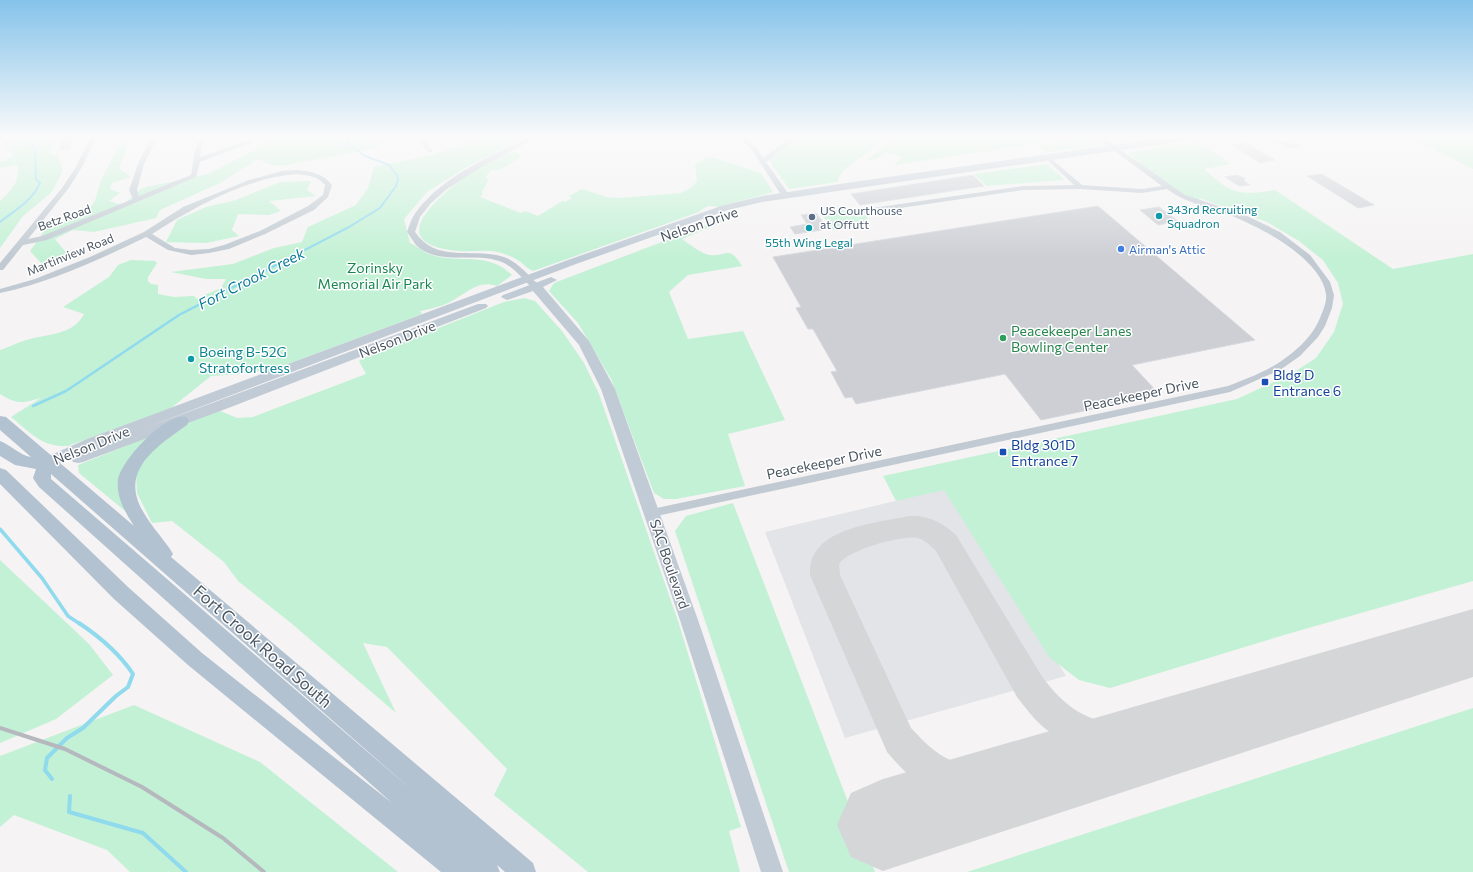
<svg xmlns="http://www.w3.org/2000/svg" width="1473" height="872" font-family="Commissioner,sans-serif">
<style>
.airport{fill:#e2e4e7}
.green{fill:#c3f1d5}
.lines{fill:none;stroke-linecap:round;stroke-linejoin:round}
.stream-far3{stroke:#90daee;stroke-width:2}
.stream-far2{stroke:#90daee;stroke-width:2.5}
.stream-far1{stroke:#90daee;stroke-width:3.5}
.stream{stroke:#90daee;stroke-width:4}
.taxiway{fill:#d5d6d8;fill-rule:evenodd}
.runway{fill:#d5d6d8;fill-rule:evenodd}
.building{fill:#cdcfd5;stroke:#d7d9de}
.street{fill:#c1cad2;fill-rule:evenodd}
.secondary{fill:#c1cbd6;fill-rule:evenodd}
.primary{fill:#b3c2d1;fill-rule:evenodd}
.rail{stroke:#b5b8bd;stroke-width:4}
.culture-dot{fill:#0f9aa8;stroke:#fff;stroke-width:1.5}
.service-dot{fill:#5c6f8a;stroke:#fff;stroke-width:1.5}
.shop-dot{fill:#3f7fe0;stroke:#fff;stroke-width:1.5}
.leisure-dot{fill:#2e9e5b;stroke:#fff;stroke-width:1.5}
.transit-dot{fill:#1a4fb4;stroke:#fff;stroke-width:1.5}
.labels{text-anchor:middle;dominant-baseline:central;stroke-width:3;stroke-linejoin:round;paint-order:stroke}
.far-culture-label{font-size:12px;fill:#0d838f;stroke:#fff;text-anchor:start}
.far-service-label{font-size:12px;fill:#4e5e75;stroke:#fff;text-anchor:start}
.far-street-label{font-size:12px;fill:#4a5661;stroke:#fff}
.far-shop-label{font-size:12px;fill:#366cbe;stroke:#fff;text-anchor:start}
.street-label{font-size:14px;fill:#4a5661;stroke:#fff}
.park-label{font-size:14px;fill:#17864f;stroke:#fff}
.leisure-label{font-size:14px;fill:#27864d;stroke:#fff;text-anchor:start}
.culture-label{font-size:14px;fill:#0d838f;stroke:#fff;text-anchor:start}
.transit-label{font-size:14px;fill:#164399;stroke:#fff;text-anchor:start}
.water-label{font-size:15px;font-style:italic;fill:#0c7c9b;stroke:#fff}
.near-street-label{font-size:17px;fill:#4a5661;stroke:#fff}
</style>
<rect width="100%" height="100%" fill="#f5f3f3"/>
<!-- airport -->
<path class="airport" d="M950,488L1066,676L845,738L765,532Z"/>
<!-- green -->
<g class="green">
<path d="M18,136H46L55,139L50,154L58,156L63,170L52,192L23,216L0,248V201C10,192 22,180 17,165L0,168V162L14,156L2,143Z"/>
<path d="M123,136H132L119,168L131,177L112,183L110,189L120,193L109,201L123,205L142,188L208,174L270,142L289,136H380L378,148L281,166L269,164L258,159L220,183L160,210L156,218L94,232L73,230L55,239L68,255L42,264L30,251L47,227L83,217L95,201L100,183Z"/>
<path d="M489,136H529L470,165L427,192L404,219L410,243C417,246 425,253 432,255C462,264 487,251 512,275L497,286C477,279 465,295 448,303C439,307 430,309 420,311L422,314L270,371H252L239,374L211,376L171,408L68,446C41,447 31,433 11,417L41,398C23,403 17,405 0,394V350C10,347 20,341 30,339C50,334 74,334 84,314L63,307L109,277L118,265L131,260L155,261L157,263L148,277V281L151,284L158,285V294L174,297L193,296L196,297L195,299L221,288L226,279H206L171,272L233,264L274,248L302,242L308,227L356,205L368,188L374,167L432,155Z"/>
<path d="M802,136H890L845,169L839,176L838,182L789,189L769,160Z"/>
<path d="M897,136H1027L1039,138L1037,144L894,165L902,157L886,153L876,159L866,160Z"/>
<path d="M1068,136H1092L1102,143L1099,146L1047,152L1038,148L1041,145L1072,140Z"/>
<path d="M1407,136H1473V169Z"/>
<path d="M1195,142L1200,143L1231,164L1204,169C1231,194 1239,196 1275,190L1393,269L1473,254V581L1284,635L1110,688L1079,680L1049,657L944,490L896,501L883,476L1237,399L1293,373L1316,358L1334,332L1343,304L1338,283L1323,260L1299,241L1267,222L1199,198L1200,201C1172,193 1149,171 1128,153Z"/>
<path d="M513,152L519,154L520,158L499,170H491L485,178L489,179L482,192L483,194L480,197L521,213L525,211L538,216L562,201L565,202L572,198L569,196L582,189L606,197L618,198L681,193L692,187L697,181L695,165L708,156L761,173L773,192L718,207C710,205 705,206 699,212L533,271C526,268 522,262 516,259C509,255 499,252 492,251C481,250 470,252 459,251C404,246 412,222 446,192C459,180 496,154 513,152Z"/>
<path d="M1047,164L1065,180L986,186L974,174Z"/>
<path d="M311,181L307,190L316,196L269,201L281,211L269,215L238,214L232,230L239,236L206,243L166,242L177,220L206,207L236,200L280,182Z"/>
<path d="M843,210L862,212L868,219V224L833,230L820,212Z"/>
<path d="M741,214L682,239C688,243 703,255 710,255C728,257 728,244 742,266L688,275L669,292L688,339L743,331L785,420L728,434L745,486L676,499H664L654,493L611,379L578,323L549,291L554,283L725,218Z"/>
<path d="M524,298L535,301L562,331L584,363L599,394L678,621L741,827L729,831L740,872H588L494,795L507,769L387,647L363,643L396,713L291,623L238,581L224,562L172,521L152,523L137,493L136,473L154,447L185,422L218,410L237,418L253,417L366,374L359,361L363,358L504,302Z"/>
<path d="M154,435L132,457L130,515L79,473L78,465Z"/>
<path d="M733,503L875,872H789L675,531L686,516Z"/>
<path d="M0,560L89,644L113,675L56,719L0,743Z"/>
<path d="M134,705L260,762L398,872H130L107,850L14,815L0,827V756Z"/>
<path d="M1473,708V872H967Z"/>
</g>
<g class="lines">
<!-- stream-far3 -->
<g class="stream-far3">
<path d="M0,222C14,211 33,200 40,183L36,179L35,149L25,138"/>
<path d="M276,265L349,227L380,208L396,186L398,180L397,175L389,165L365,156L347,143L351,136"/>
</g>
<!-- stream-far2 -->
<path class="stream-far2" d="M33,406L66,391L179,315L278,264"/>
<!-- stream-far1 -->
<path class="stream-far1" d="M0,529L42,578L68,616L80,624"/>
<!-- stream -->
<g class="stream">
<path d="M52,779L45,770L47,758L67,738L83,728L116,696L128,687L133,674C119,653 100,637 79,623"/>
<path d="M70,796L69,812L143,833L186,872"/>
</g>
<!-- taxiway -->
<path class="taxiway" d="M910,516C928,515 943,523 956,535L1041,675C1065,708 1087,723 1129,725C1144,726 1154,723 1168,729L1173,741L1168,753C1129,768 1072,753 1041,725C1032,717 1025,707 1017,697L936,551C931,546 925,540 918,538C904,534 847,550 839,564L840,575L911,728C938,757 951,766 991,767C1005,767 1016,766 1030,771L1035,784L1030,797C994,811 943,802 913,778C903,771 895,761 887,752L810,575C810,571 810,566 811,563C819,527 881,522 910,516Z"/>
<!-- runway -->
<path class="runway" d="M1473,609V677L883,871L851,857L837,825L851,793L883,779Z"/>
</g>
<!-- building -->
<g class="building">
<path d="M72,136L70,148L60,150L61,137Z"/>
<path d="M1290,140L1300,146L1288,148L1277,142Z"/>
<path d="M1246,143L1263,153L1275,160L1260,163L1232,145Z"/>
<path d="M1322,174L1374,205L1358,208L1307,176Z"/>
<path d="M973,175L984,186L860,205L851,194Z"/>
<path d="M1236,175L1245,178L1244,181L1250,185L1239,186L1225,177Z"/>
<path d="M1098,206L1255,340L1132,365L1160,395L1041,420L1005,374L856,404L852,397L845,398L831,372L837,371L813,329H808L796,308L801,307L773,257Z"/>
<path d="M1159,207L1178,221L1158,225L1140,210Z"/>
<path d="M816,213L828,229L795,234L790,227L807,224L801,215Z"/>
</g>
<g class="lines">
<!-- street -->
<g class="street">
<path d="M91,136H97L82,167L68,189L28,239L42,236L133,199L129,190L138,164L152,136H158L144,164L137,190L139,196L191,175L196,146L204,136H210L202,146L200,157L246,141L251,136H258L250,143L200,162L196,177L47,240L23,245L3,270H0V263L62,188L76,167Z"/>
<path d="M415,136H421L433,151L432,152H428Z"/>
<path d="M532,136H540L486,164L447,189L431,203L420,217L415,232C437,264 472,247 504,257C518,262 528,275 538,284V288H532C522,278 512,265 499,261C473,252 438,266 416,245C413,241 410,236 407,232C409,226 411,220 414,215C441,176 491,156 532,136Z"/>
<path d="M731,136C747,136 755,145 763,158L794,136H801L766,162L790,196L789,198H783L752,150L746,144Z"/>
<path d="M1094,136H1101L1185,195L1243,214L1280,232L1310,255L1330,282L1334,295L1332,308L1325,326L1318,337L1300,356L1280,370L1230,392L652,517L648,516L647,513L648,510L652,509L1228,386C1243,380 1260,374 1275,365C1293,354 1312,338 1320,318C1323,311 1327,302 1326,294C1321,260 1267,231 1239,219C1214,207 1190,206 1167,189L1142,193L1080,189L1023,190L866,213L862,211L866,209L1023,186L1074,185L1045,158L1044,157L1047,155L1082,185L1142,189L1162,186Z"/>
<path d="M296,170C310,171 323,173 332,185L328,197L314,210L265,234L229,249L209,253L191,255L168,250L146,237C98,260 52,282 0,293V289L35,279L90,257L144,232L183,207L249,180L282,171ZM296,174C307,175 318,176 325,185L323,195L308,206L260,231L224,245L209,249L191,250L175,248L152,234C193,208 246,178 296,174Z"/>
</g>
<!-- secondary -->
<g class="secondary">
<path d="M1177,136H1200L1196,139L762,202L728,210L576,264L145,428L478,304H486L488,306L486,308L231,407L83,462L78,463L73,462L71,458L47,468L42,467L40,463L42,459L87,439L568,260L721,206L762,196L846,183Z"/>
<path d="M551,277L557,280L543,287L589,341L615,389L698,620L783,872H761L680,620L601,389L579,345L533,291L507,300L501,297L503,295Z"/>
</g>
<!-- primary -->
<g class="primary">
<path d="M0,136H10L0,141Z"/>
<path d="M0,416L6,417L134,526C125,512 116,497 118,480C121,460 167,411 187,417L189,421L187,425C159,445 122,468 140,506C148,522 160,535 170,549L173,554L171,557L533,863L536,872H505L497,865L500,872H441L188,665L114,599L0,484V468L6,470L128,587L202,653L392,803L39,487L33,478L36,469L15,465L0,456V441C11,445 19,455 31,457L0,430ZM51,474L413,791L51,479Z"/>
</g>
<!-- rail -->
<path class="rail" d="M0,728L65,749L142,787L223,838L264,872"/>
</g>
<!-- sky -->
<linearGradient id="sky" x2="0" y2="1"><stop stop-color="#85c3ea"/><stop offset="0.53" stop-color="#fafafa"/><stop offset="1" stop-color="#fafafa" stop-opacity="0"/></linearGradient>
<rect width="1473" height="258" fill="url(#sky)"/>
<!-- markers -->
<g class="culture-dot">
<circle cx="1159" cy="216" r="4"/>
<circle cx="809" cy="228" r="4"/>
<circle cx="191" cy="359" r="4"/>
</g>
<circle class="service-dot" cx="812" cy="217" r="4"/>
<circle class="shop-dot" cx="1121" cy="249" r="4"/>
<circle class="leisure-dot" cx="1003" cy="338" r="4"/>
<g class="transit-dot">
<rect x="1261" y="378" width="8" height="8" rx="2"/>
<rect x="999" y="448" width="8" height="8" rx="2"/>
</g>
<g class="labels">
<!-- far-culture labels -->
<g class="far-culture-label">
<text x="1167" y="209">343rd Recruiting<tspan x="1167" dy="14">Squadron</tspan></text>
<text x="809" y="242" text-anchor="middle">55th Wing Legal</text>
</g>
<!-- far-service labels -->
<g class="far-service-label">
<text x="820" y="210">US Courthouse<tspan x="820" dy="14">at Offutt</tspan></text>
</g>
<!-- far-street labels -->
<g class="far-street-label">
<text transform="translate(64 217) rotate(-20)">Betz Road</text>
<text transform="translate(70 254) rotate(-22)">Martinview Road</text>
</g>
<!-- far-shop labels -->
<g class="far-shop-label">
<text x="1129" y="249">Airman's Attic</text>
</g>
<!-- street labels -->
<g class="street-label">
<text transform="translate(699 224) rotate(-19)">Nelson Drive</text>
<text transform="translate(397 339) rotate(-21)">Nelson Drive</text>
<text transform="translate(1141 394) rotate(-12)">Peacekeeper Drive</text>
<text transform="translate(91 445) rotate(-22)">Nelson Drive</text>
<text transform="translate(824 462) rotate(-12)">Peacekeeper Drive</text>
<text transform="translate(670 564) rotate(71)">SAC Boulevard</text>
</g>
<!-- park labels -->
<g class="park-label">
<text x="375" y="267">Zorinsky<tspan x="375" dy="16">Memorial Air Park</tspan></text>
</g>
<!-- leisure labels -->
<g class="leisure-label">
<text x="1011" y="330">Peacekeeper Lanes<tspan x="1011" dy="16">Bowling Center</tspan></text>
</g>
<!-- culture labels -->
<g class="culture-label">
<text x="199" y="351">Boeing B-52G<tspan x="199" dy="16">Stratofortress</tspan></text>
</g>
<!-- transit labels -->
<g class="transit-label">
<text x="1273" y="374">Bldg D<tspan x="1273" dy="16">Entrance 6</tspan></text>
<text x="1011" y="444">Bldg 301D<tspan x="1011" dy="16">Entrance 7</tspan></text>
</g>
<!-- water labels -->
<g class="water-label">
<text transform="translate(251 278) rotate(-27)">Fort Crook Creek</text>
</g>
<!-- near-street labels -->
<g class="near-street-label">
<text transform="translate(263 646) rotate(41)">Fort Crook Road South</text>
</g>
</g>
</svg>
